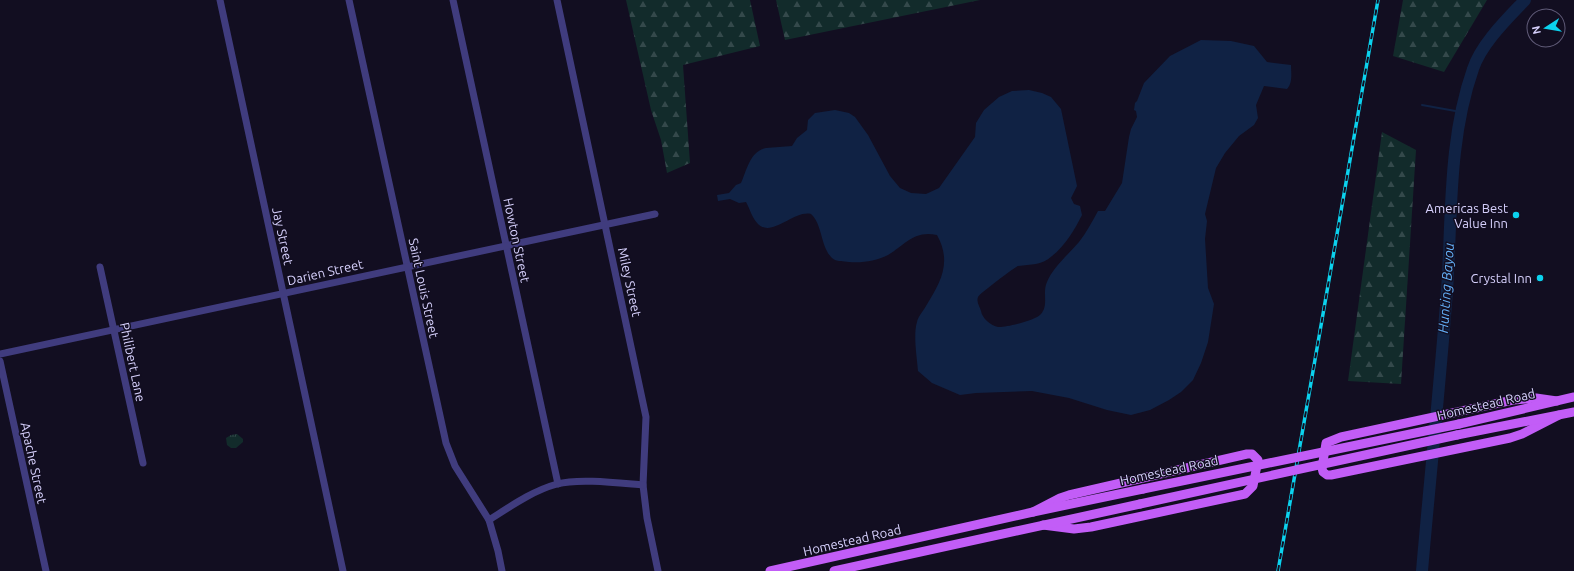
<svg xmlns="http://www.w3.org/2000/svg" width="1574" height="571" font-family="Ubuntu,sans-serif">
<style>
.forest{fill:url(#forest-firs)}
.park{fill:url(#park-tufts)}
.water{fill:#102244}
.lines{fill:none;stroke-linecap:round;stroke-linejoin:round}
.stream{stroke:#102244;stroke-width:2}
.river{stroke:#102244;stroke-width:12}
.minor{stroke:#403c7e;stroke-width:7}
.major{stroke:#c25df7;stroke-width:9}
.rail-casing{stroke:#0bd2ee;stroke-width:3.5}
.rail{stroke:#120e21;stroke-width:2;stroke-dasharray:6;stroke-linecap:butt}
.major-bridge{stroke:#c25df7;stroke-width:9}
.poi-dot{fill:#0bd2ee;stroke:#120e21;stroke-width:1.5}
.labels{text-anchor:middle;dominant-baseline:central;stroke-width:3;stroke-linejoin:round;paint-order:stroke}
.poi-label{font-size:13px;fill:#d7d1fd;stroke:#120e21;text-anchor:end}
.street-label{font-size:13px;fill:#d7d1fd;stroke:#120e21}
.water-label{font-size:14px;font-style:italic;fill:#64b0f8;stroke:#120e21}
</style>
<defs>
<pattern id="forest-firs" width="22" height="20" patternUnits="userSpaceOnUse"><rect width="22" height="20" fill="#122b2b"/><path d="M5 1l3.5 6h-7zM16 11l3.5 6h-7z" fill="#34494b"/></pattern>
<pattern id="park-tufts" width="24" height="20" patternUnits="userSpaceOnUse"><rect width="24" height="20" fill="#122b2b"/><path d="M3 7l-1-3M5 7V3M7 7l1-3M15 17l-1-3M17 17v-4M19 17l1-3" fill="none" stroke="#34494b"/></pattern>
</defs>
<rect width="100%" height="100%" fill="#120e21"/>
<!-- forest -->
<g class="forest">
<path d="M626,0H750L760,46L683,65L690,163L667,173L661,140L651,110Z"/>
<path d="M776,0H980L785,40Z"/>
<path d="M1403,0H1487L1444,72L1393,56Z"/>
<path d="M1382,132L1416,150L1401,384L1348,381Z"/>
</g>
<!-- park -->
<path class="park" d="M237,434L243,439V442L236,448H231L227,445L226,438L231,435Z"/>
<!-- water -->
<path class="water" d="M1201,40L1231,41L1254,46L1267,62L1291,65C1291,72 1293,83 1287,89L1264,86L1256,105L1258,118L1254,125L1239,136L1225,153L1216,168L1205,214L1207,221L1205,239L1208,288L1214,304L1208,342L1201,363L1193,380L1181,392L1169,400L1150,410L1131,415L1107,410L1069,398L1032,391L976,393L960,395L932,383L918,371C917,357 913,335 917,322C918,317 923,311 926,306C941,282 952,262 937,235C914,230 906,244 888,255C876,261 863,263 849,262C844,261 836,262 832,258C820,246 823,225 811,214C794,210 772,238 758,224C752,218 750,209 746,202L739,203L730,199L718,201L717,195L729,193L736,185L741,183C747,170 750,151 766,148L792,146L797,138L807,130L808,120L815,113L835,110L849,113L855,117L868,135L890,176L900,188L911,193L926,194L939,188L975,137L976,123L984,110L999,97L1012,91L1029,90L1042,93L1051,97L1061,109L1077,186L1071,198L1074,204L1080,206L1082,215C1075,229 1065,246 1052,256C1041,266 1031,264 1018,266C1015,267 979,294 978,297C976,302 980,307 981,311C982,318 991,326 998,327C1005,328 1037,320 1041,314C1049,305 1042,293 1047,282C1053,267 1068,255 1079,242C1086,233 1092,222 1098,211H1105L1122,183L1129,137L1131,129L1137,117L1136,111L1134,110L1135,103L1137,101L1144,83L1170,56Z"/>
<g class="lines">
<!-- stream -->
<path class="stream" d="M1422,105L1461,112"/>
<!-- river -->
<path class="river" d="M1422,571C1430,478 1440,384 1447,291C1452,217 1448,140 1473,69C1481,44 1507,19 1525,0"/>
<!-- minor -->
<g class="minor">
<path d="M220,0L343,571"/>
<path d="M349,0L446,443L455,466L489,520L498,551L502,571"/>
<path d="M453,0L558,484"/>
<path d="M557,0L646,417L643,485L647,518L658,571"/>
<path d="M100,267L143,463"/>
<path d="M0,354L655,214"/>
<path d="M0,361L46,571"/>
<path d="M489,520C511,506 532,491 557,484C579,478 619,483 643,485"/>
</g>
<!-- major -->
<g class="major">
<path d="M1557,401L1536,398L1513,400L1341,437L1326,443L1322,468L1323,472L1327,475H1331L1510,438L1522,434L1559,415"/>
<path d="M1459,424L1574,397"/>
<path d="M1457,435L1574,412"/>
<path d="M1033,512L1060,498L1069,495L1247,454H1252L1258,460L1253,486L1245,494L1091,527L1074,529L1043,525"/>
<path d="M770,571L1033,512L1143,489"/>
<path d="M834,571L1140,504"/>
</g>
<!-- rail casing -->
<g class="rail-casing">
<path id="rail" d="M1278,571L1378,0"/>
</g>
<!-- rail -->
<use href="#rail" class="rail"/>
<!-- major-bridge -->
<g class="major-bridge">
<path d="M1143,489L1459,424"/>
<path d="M1140,504L1457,435"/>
</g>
</g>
<!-- markers -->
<g class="poi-dot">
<circle cx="1516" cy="215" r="4"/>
<circle cx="1540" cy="278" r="4"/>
</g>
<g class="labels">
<!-- poi labels -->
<g class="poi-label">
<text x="1508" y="208">Americas Best<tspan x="1508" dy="15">Value Inn</tspan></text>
<text x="1532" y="278">Crystal Inn</text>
</g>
<!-- street labels -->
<g class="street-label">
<text transform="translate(283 236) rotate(78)">Jay Street</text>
<text transform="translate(517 240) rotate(78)">Howton Street</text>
<text transform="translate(325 272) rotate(-13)">Darien Street</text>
<text transform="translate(630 282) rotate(78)">Miley Street</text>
<text transform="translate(424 288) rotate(78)">Saint Louis Street</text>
<text transform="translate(133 362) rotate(78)">Philibert Lane</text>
<text transform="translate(1486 404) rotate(-13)">Homestead Road</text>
<text transform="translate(34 463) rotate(78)">Apache Street</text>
<text transform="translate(1169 470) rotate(-12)">Homestead Road</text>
<text transform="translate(852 540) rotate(-13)">Homestead Road</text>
</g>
<!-- water labels -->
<g class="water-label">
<text transform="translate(1446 288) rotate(-86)">Hunting Bayou</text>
</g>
</g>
<!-- north arrow -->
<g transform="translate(1546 28) rotate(258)"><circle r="19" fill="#120e21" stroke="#615c79"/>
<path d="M0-3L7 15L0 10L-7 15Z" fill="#0bd2ee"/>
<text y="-6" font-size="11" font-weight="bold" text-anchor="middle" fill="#d7d1fd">N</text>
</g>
</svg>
